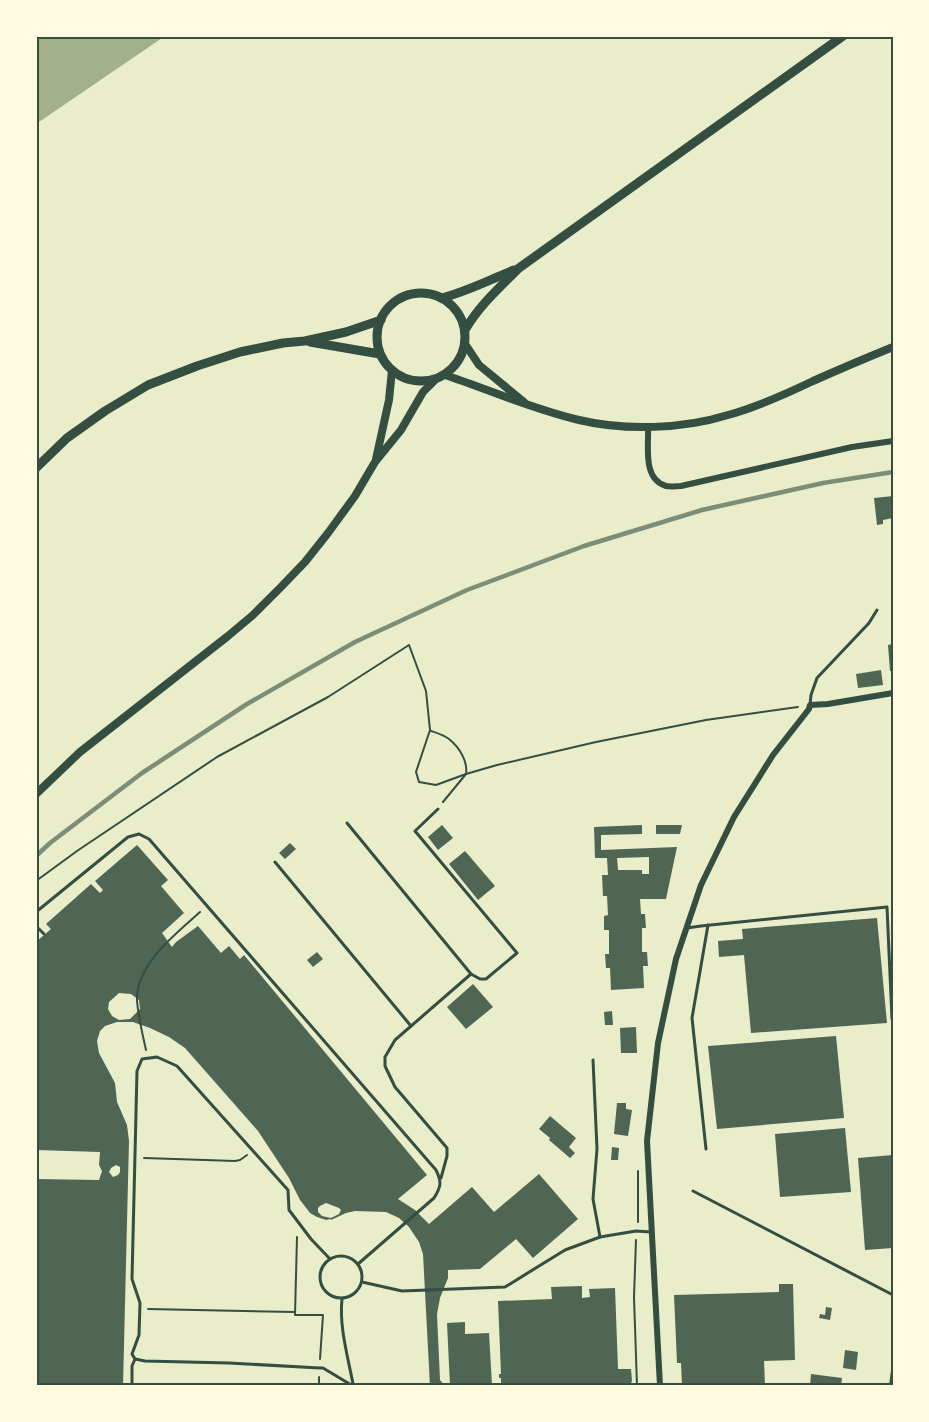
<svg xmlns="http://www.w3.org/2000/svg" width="929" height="1422" font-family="Mulish,sans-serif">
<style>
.water{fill:#a3b18a}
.building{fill:#4f6655;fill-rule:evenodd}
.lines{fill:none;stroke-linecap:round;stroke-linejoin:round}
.path{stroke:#344e41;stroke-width:2}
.service{stroke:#344e41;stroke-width:3}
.minor{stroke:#344e41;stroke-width:6}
.secondary{stroke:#344e41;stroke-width:8}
.primary{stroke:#344e41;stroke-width:9}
.rail{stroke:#7c8e77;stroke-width:4.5}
.neatline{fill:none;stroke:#344e41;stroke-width:2}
</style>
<rect width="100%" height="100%" fill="#e9edc9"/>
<!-- water -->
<path class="water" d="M36,36H165L36,124Z"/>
<!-- building -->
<g class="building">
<path d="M893,496V518L883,520V524L877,525L874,498Z"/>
<path d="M893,644V671H890L888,645Z"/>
<path d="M881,670L883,685L858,688L856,674Z"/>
<path d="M442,825L453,838L438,850L428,837Z"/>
<path d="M642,825V834L601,835V850L677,847L666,899H640L641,914H645L646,928H642V952H647L648,966H643L644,988L611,990L610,968H606L605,954H609V930H604V916L608,915L607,896H603L602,875H608L607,858H595L594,827ZM649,857V874H642V870H618L617,858Z"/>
<path d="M656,825H682L680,834H656Z"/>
<path d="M290,843L296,849L285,859L279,853Z"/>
<path d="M137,845L168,880L161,886L184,913L162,933L172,947L176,942L198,926L221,953L229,946L240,959L244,955L427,1175L398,1199L415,1210L429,1224L472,1187L494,1212L539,1174L578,1219L533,1258L516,1239L480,1269L448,1270V1278L440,1298L437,1314L440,1380L445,1386H430L423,1254L419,1242L409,1227L399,1218L386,1212L355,1211L346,1213L331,1220V1219L326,1220L317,1217L310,1213L300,1200L289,1178L258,1131L185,1048L169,1037L150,1028L133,1022H117L105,1026L100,1031L97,1041L99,1053L115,1083L117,1102L127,1125L129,1141L123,1386H36V1179L99,1180L102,1171L99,1165L100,1152L36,1150V942L51,929L46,924L91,884L100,893L103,890L95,881ZM119,993L131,994L139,1000L140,1009L130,1019L119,1020L112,1016L108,1009L109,1002ZM116,1165L120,1167V1172L118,1175L113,1177L109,1172L111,1168ZM326,1203L339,1208L341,1210L339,1214L331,1218L322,1216L318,1212V1208L320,1206Z"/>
<path d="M465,851L495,886L478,900L449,864Z"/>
<path d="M877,918L887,1023L751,1033L744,955L719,957L718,941L743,939L742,929Z"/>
<path d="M317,952L323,959L313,967L307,960Z"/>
<path d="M473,984L493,1007L466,1029L447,1007Z"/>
<path d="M612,1011L613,1025H605L604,1012Z"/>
<path d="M636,1027L637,1053H621L620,1028Z"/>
<path d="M836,1036L844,1118L717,1129L708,1046Z"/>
<path d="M617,1103H626V1109L632,1110L628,1136L614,1134Z"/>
<path d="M550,1116L576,1138L569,1147L575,1153L570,1158L549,1140L550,1138L539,1129Z"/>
<path d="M845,1128L851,1192L780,1197L775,1134Z"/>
<path d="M612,1147L619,1148L618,1160H611Z"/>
<path d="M893,1155V1248L865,1250L858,1158Z"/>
<path d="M779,1284H793L795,1360L764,1361L765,1386H682L681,1363H677L674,1295L779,1292Z"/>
<path d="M582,1286V1298L590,1297L589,1289L615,1288L618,1369H631L632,1381L630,1386H501V1378H499V1374H501L498,1301L552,1299L551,1287Z"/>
<path d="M826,1307L832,1308L830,1320L819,1318L820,1314L825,1315Z"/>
<path d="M465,1322V1334L489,1333L492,1385L450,1386L447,1323Z"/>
<path d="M845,1350L858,1352L856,1370L843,1368Z"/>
<path d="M811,1374L842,1378L841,1386H810Z"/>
</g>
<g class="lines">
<!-- path -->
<g class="path">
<path d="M431,731C437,733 444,735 449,739C459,747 468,761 466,774L443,802"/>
<path d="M36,881L77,851L217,757L328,697L409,645L426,691L430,730L416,772L419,782L436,785L466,774L497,765L596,742L706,720L798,707"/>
<path d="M146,1050C143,1036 136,1008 137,995C140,961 177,933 200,912"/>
<path d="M144,1158L235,1161L240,1160L247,1155"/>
<path d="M638,1171V1222"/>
<path d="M297,1237L295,1315H323L320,1359"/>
<path d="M636,1240L634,1297L637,1386"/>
<path d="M148,1309L295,1312"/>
<path d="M319,1386V1377"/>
<path d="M890,1386L893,1363"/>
</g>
<!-- service -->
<g class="service">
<path d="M810,705L811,695L817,678L869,623L877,610"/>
<path d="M438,809L415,831L517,953L486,979H480L471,974L395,1040L385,1057V1066L395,1087L447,1148V1156L441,1178"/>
<path d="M347,823L471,974"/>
<path d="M275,862L411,1026"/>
<path d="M36,912L128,837L139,834L149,839L436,1170C442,1182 441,1187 434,1198L358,1264"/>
<path d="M36,926L44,934"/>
<path d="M687,928L701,926L887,907L892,1019"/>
<path d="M593,1060L597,1149L593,1199L600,1237"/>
<path d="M706,1149L692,1018L708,925"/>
<path d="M693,1191L893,1295"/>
<circle cx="341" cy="1277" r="21"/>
<path d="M362,1282L402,1291L505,1287L565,1250L600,1237L636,1231L651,1232"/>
<path d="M342,1299C339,1327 348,1357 353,1384"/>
<path d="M135,1359L145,1361L229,1363L320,1368H323L353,1386"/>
<path d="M132,1386V1366L135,1359L132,1354L139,1335L140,1303L132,1279L137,1071L142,1059L157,1057L177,1066L288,1190L289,1210L311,1239L330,1259"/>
</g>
<!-- minor -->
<g class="minor">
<path d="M648,427C649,445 642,479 666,486C671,487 677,486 681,486L852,447L893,441"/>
<path d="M660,1386L647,1141L658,1043L676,959L701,885L734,817L773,755L809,709L810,705L828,704L893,693"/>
</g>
<!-- secondary -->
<g class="secondary">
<path d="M465,344L479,365L524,402"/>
<path d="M445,375C490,390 532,409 579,420C625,431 683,429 728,415C757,407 786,394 813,381C840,369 866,358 893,347"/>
<path d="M376,459L389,400L392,370"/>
<path d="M36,794L80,752L228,636L253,615L280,588L305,562L328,533L355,496L375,462L401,430L423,392L435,380"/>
</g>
<!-- primary -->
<g class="primary">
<circle cx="421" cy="337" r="44"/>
<path d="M442,298C468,291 489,280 514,270"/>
<path d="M465,330C479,306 499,288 519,268L843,36"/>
<path d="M310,342L380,354"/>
<path d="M36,468L67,438L105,411L148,385L197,366L240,352L283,343L305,341L346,332L381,320"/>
</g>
<!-- rail -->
<path class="rail" d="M36,856L50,843L142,773L247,704L355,642L467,590L584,546L702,510L823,483L893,472"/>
</g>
<!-- border -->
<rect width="929" height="1422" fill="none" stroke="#fefae0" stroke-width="75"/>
<rect x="38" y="38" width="854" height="1346" class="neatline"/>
</svg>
